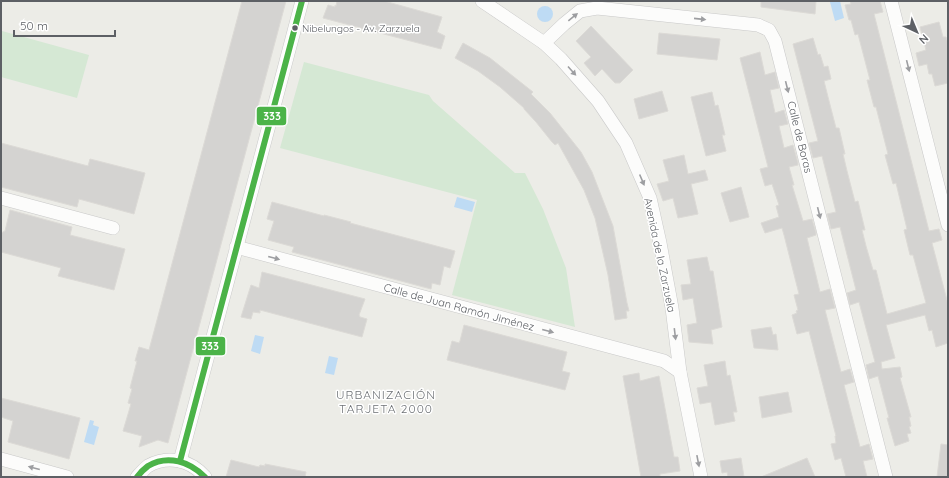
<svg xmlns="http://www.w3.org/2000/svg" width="949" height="478" font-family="Quicksand,sans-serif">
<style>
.green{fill:#d5e8d4}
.water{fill:#bedbf4}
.building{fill:#d4d3d1;stroke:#dcdad6}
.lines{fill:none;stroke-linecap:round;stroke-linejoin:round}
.minor-casing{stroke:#c9c9c9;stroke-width:14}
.minor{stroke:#fcfcfb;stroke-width:13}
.bus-1-casing{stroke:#fff;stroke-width:9}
.bus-1{stroke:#4bb348;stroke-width:6}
.oneway{fill:#9d9ea1}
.bus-dot{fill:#5d6065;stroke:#fff;stroke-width:1.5}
.labels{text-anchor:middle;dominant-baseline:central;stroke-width:3;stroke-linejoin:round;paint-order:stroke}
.bus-label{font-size:10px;fill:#5d6065;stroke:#fff;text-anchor:start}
.street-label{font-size:11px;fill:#5d6065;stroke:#fff}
.neighbourhood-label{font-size:12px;letter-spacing:1px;fill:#6e7276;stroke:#fff}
.line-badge{stroke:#fff;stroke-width:1.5}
.badge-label{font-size:11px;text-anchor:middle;font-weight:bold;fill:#fff}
</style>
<rect width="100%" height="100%" fill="#ecece7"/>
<!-- green -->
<g class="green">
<path d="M2,31L89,55L77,98L1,77V36Z"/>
<path d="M304,62L429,95L433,101L515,173H525L543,209L566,268L575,327L452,295L477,200L280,148Z"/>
</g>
<!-- water -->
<g class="water">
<path d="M834,1H840L844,18L835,21L830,2Z"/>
<circle cx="545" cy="14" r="8"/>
<path d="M457,197L475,202L472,212L454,207Z"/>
<path d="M255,335L264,337L260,354L251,351Z"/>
<path d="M329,356L338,358L334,375L325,373Z"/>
<path d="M90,420L94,421L93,425L99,427L94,445L84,442Z"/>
</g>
<!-- building -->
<g class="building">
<path d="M242,1H286L168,443L158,440L139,447L142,436L123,431L131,404L128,403L132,389L130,388L137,361H135L139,347L149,350Z"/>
<path d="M337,1H384L442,17L437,32L445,36L441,49L323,18L328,5L335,7V5L336,6Z"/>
<path d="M761,1H816L815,14L761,7Z"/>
<path d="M850,1H880L883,12L874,14L929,231L939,229L942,240L932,243L948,304V343L936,347L932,330L929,331L925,315L886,325L895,358L881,362L882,369L900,367L902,377L900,378L911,417H909L911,426L909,427L911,433L907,434L909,441L895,446L887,418H889L878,376L869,379L866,365L875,362L859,302L850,305L847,293L856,290L840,227L831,229L827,214L836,212L822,156L813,158L809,143L818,141L793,44L813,38L818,55L820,54L824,67L828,66L831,79L824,81L828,97L836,128H839L845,154H843L847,171L855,202L858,201L865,230H862L866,246L873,270H876L887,314L926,303L913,255H910L904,230L907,229L896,183L893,184L885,155L888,154L876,107H874L867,80H870L858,34L855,35L851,20H849L845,5L851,4Z"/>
<path d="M939,22L943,37H946L948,43V83L935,86L932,74H929L927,64L919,66L916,53L926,50L920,27Z"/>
<path d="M591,26L633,70L620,83H615L602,69L595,76L584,63L591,57L576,41Z"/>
<path d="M659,33L720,39L717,60L657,54Z"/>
<path d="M463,43L490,58L533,92L531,94L550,113L581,152L592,172L613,226L627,303L629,311H626L627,318L615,320L608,275L595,218L584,190L558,143L555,145L552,142L536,122L524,109V108L500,87L478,71L455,58Z"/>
<path d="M760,52L765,75L775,72L779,88L770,90L775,113L784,110L788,124L779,126L784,148L793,145L798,163V165L789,167L794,185H792L803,221L812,219L816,233V235L807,238L820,292L830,289L835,308L825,310L841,372L850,369L854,382L844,385L860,447L869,444L873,459L863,461L867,477H846L841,458L835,460L831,444L836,443L835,436H836L809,331L797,334L792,315L797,313L796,311L798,310L794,295L799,294L784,235L782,228L765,233L761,223L779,217L776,206L779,205L772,184L765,186L760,169L768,167L740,58Z"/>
<path d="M662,91L668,111L639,119L634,99Z"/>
<path d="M712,92L715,106L718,105L725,135H722L726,151L706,156L691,97Z"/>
<path d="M1,143L88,166L90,159L145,173L134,214L79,199L77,207L1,187Z"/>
<path d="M684,155L688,174L705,170L708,180L691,184L698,214L678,218L673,198L663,201L657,184L669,181L663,160Z"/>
<path d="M741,187L749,217L730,222L721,193Z"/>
<path d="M272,202L324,216V215L351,222L350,223L455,251L450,268L444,266L440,285L432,283L431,289L292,252L294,247L268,240L274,221L267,219Z"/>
<path d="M10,210L72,227L70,235L125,249L114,290L58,276L61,268L1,252V233L5,231Z"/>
<path d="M707,257L710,271H713L722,327L711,330L713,344L689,342L687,325L697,323L693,298L683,300L681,285L691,284L687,260Z"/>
<path d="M262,272L365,299L359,315L360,317L367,319L362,337L260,310V313L253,312L251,319L241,317L251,285L259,288Z"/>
<path d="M464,325L567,352L562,371L570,373L565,390L447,360L452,341L459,343L460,341Z"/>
<path d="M771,327L773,335L776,334L778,350L754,348L751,330Z"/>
<path d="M725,361L727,376L730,375L737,412H733L735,421L715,425L711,402L700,404L697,388L708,386L704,365Z"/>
<path d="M639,373L640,381L659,376L674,457H678L680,471L660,474V477H641L623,376Z"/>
<path d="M788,392L792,412L762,418L759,397Z"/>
<path d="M1,398L80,418L69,459L8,442L13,421L1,417Z"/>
<path d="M941,444L948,445V477H937Z"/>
<path d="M741,458L744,477H728L727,472L722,473L720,461Z"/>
<path d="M807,458L815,477H761Z"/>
<path d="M231,460L259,467L260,465L265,466V464L306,472L305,477H226Z"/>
</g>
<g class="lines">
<!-- minor casing -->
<g class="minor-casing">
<g id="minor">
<path d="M482,1L544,43L561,59L598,101L626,143L650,198L660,243L672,308L680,372L701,477"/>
<path d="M891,1L948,225"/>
<path d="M544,43L564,24L580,11L597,8L758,25L769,30L775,41L886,477"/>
<path d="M1,198L113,228"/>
<path d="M236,247L664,361L680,372"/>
<path d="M1,459L67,477"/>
<path d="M180,461L302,1"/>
<path d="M137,477C140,474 144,469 148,466C168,455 191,460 205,477"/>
</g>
</g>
<!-- minor -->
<use href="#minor" class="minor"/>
<!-- bus-1 casing -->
<g class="bus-1-casing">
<g id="bus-1">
<path d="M180,461L302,1"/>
<path d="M137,477C140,473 144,469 148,466C168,454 190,462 205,477"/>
</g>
</g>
<!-- bus-1 -->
<use href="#bus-1" class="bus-1"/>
</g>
<!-- one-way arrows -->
<defs><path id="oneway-solid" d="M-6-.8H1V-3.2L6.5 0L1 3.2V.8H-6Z"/></defs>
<g class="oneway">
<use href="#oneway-solid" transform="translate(573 17) rotate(-39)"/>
<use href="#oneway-solid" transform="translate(700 19) rotate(6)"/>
<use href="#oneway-solid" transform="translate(908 66) rotate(76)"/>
<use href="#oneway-solid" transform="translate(572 71) rotate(48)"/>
<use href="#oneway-solid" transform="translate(787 87) rotate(76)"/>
<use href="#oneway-solid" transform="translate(642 180) rotate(67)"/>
<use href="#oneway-solid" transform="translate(819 213) rotate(76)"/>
<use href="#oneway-solid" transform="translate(274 258) rotate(15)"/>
<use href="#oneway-solid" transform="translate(548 331) rotate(15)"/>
<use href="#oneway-solid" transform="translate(675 334) rotate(83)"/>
<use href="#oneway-solid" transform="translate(698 461) rotate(79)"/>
<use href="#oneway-solid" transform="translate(34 468) rotate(-165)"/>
</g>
<!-- markers -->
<circle class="bus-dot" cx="295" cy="28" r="3.5"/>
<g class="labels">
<!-- bus labels -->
<g class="bus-label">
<text x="302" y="28">Nibelungos - Av. Zarzuela</text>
</g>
<!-- street labels -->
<g class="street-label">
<text transform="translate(800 137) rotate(76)">Calle de Boras</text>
<text transform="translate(660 255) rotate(78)">Avenida de la Zarzuela</text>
<text transform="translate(459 307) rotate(15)">Calle de Juan Ramón Jiménez</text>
</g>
<!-- neighbourhood labels -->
<g class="neighbourhood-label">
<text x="386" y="394">URBANIZACIÓN<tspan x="386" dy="14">TARJETA 2000</tspan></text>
</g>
</g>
<g class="line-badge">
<rect x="256" y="106" width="31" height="20" rx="4" fill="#4bb348"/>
<rect x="195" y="336" width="31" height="20" rx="4" fill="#4bb348"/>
</g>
<g class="badge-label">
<text x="272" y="120">333</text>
<text x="210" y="350">333</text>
</g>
<!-- border -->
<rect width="949" height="478" fill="none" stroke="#5d6065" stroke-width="4"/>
<!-- north arrow -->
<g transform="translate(917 32) rotate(136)" stroke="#ffffff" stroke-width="3" paint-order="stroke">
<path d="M0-3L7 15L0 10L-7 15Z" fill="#5d6065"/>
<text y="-6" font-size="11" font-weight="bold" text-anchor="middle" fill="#5d6065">N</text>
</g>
<!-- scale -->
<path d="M14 30v6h101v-6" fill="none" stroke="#5d6065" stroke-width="2"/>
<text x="20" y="30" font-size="12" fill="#5d6065" stroke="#ffffff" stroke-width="3" paint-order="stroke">50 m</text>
</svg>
